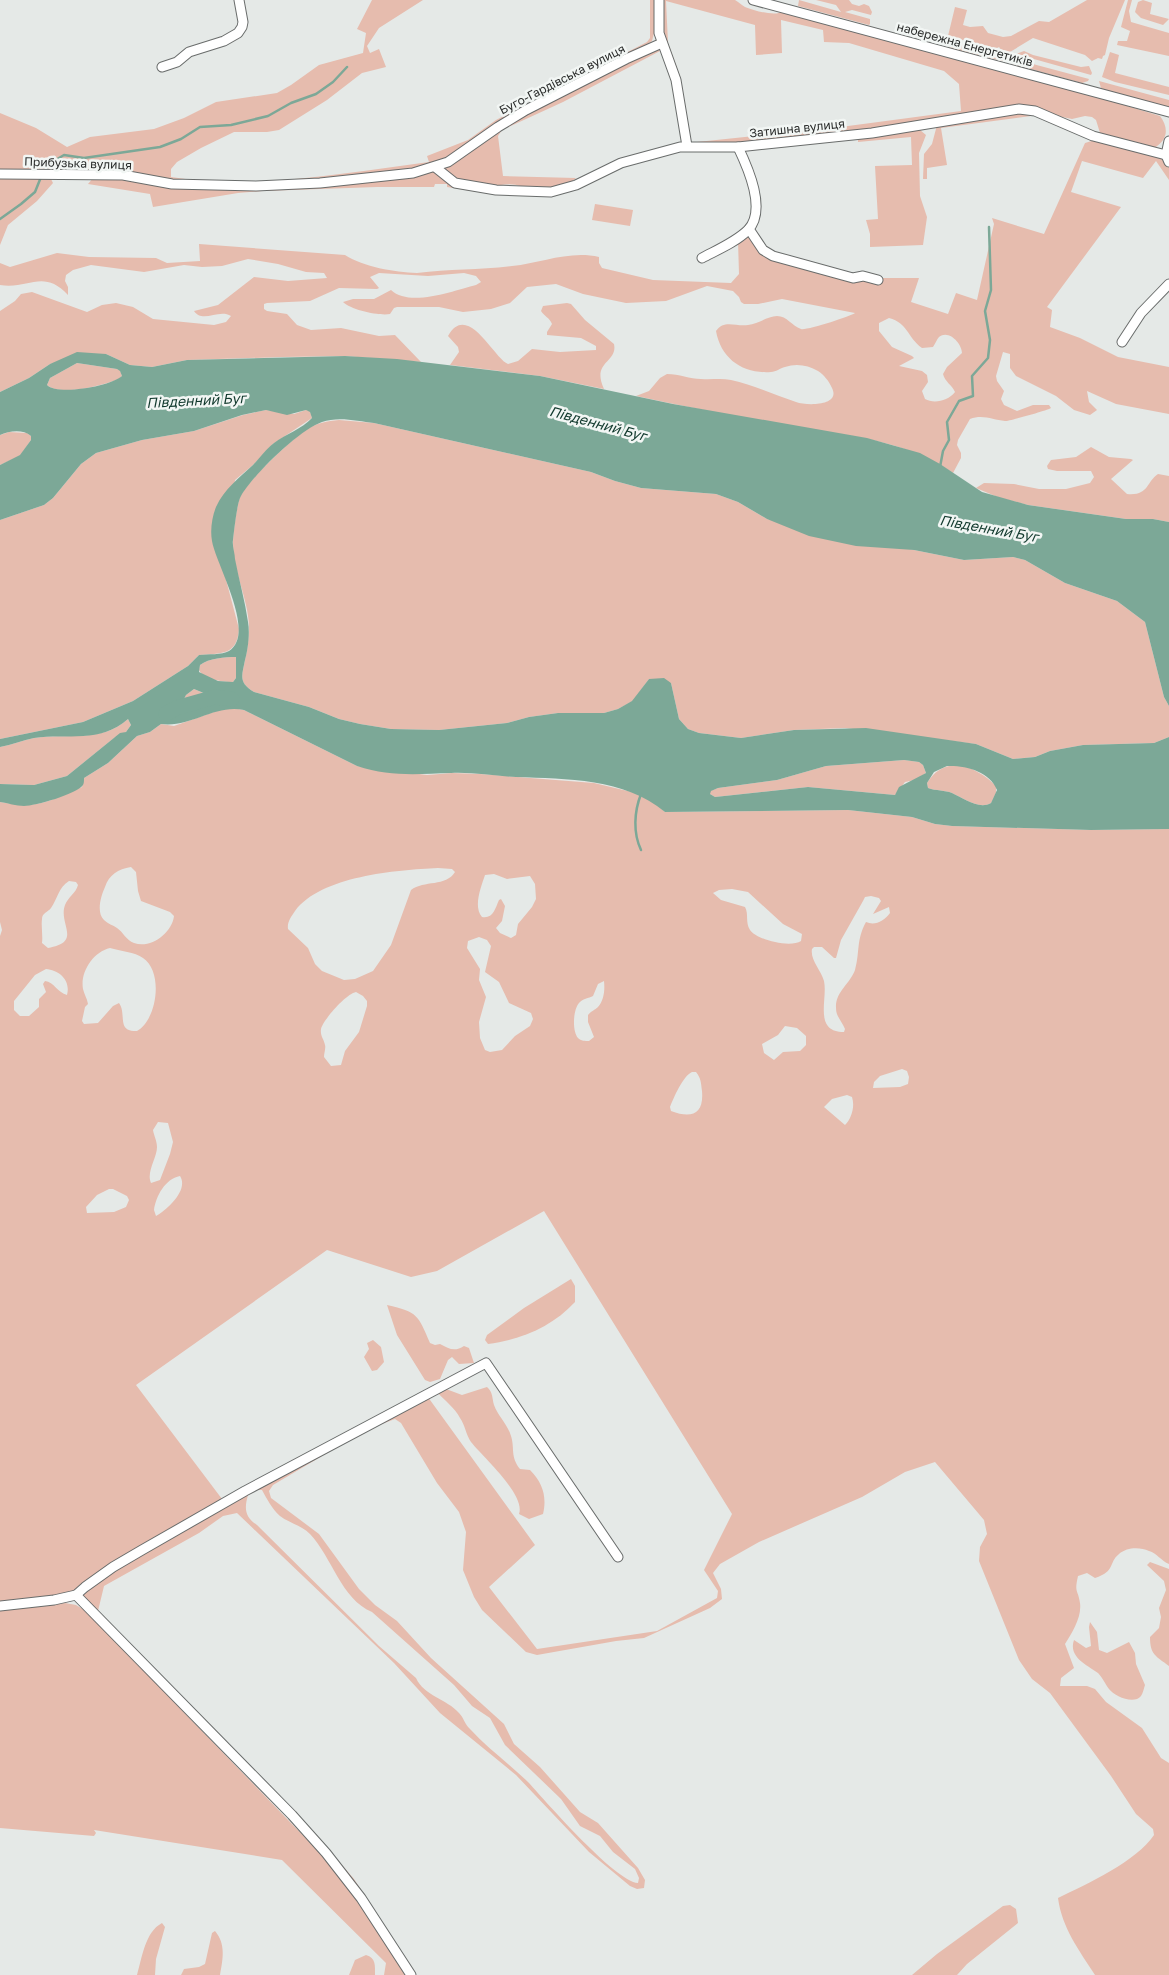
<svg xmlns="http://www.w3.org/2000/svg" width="1169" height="1975" font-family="'Golos Text',sans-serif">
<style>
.green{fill:#e6bcae;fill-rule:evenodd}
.water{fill:#7ca897;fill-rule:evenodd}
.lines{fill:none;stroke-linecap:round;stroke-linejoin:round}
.stream{stroke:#7ca897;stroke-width:2.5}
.river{stroke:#7ca897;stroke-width:15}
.minor-casing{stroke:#696c6b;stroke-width:11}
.minor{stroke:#fff;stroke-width:9}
.labels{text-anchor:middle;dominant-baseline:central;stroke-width:5;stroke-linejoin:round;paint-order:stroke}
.street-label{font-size:12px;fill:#2a2c2b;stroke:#f2f6f4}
.water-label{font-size:14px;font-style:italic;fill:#123a2e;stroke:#f2f6f4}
</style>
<rect width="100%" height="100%" fill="#e5e9e7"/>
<!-- green -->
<g class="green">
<path d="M372,0H423L379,28L367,46L370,53L379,49L386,67L362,73L327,100L279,130L267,132H234L201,148L177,162L171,169V177C256,190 344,173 429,162L427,156L468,140L496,120L647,42L650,38V0H655L654,33L652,41L645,46L446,158L415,170L361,176L259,183H201L100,173L40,170L0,172V113L36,128L67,147L90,137L154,129L184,118L216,102L277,93L291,85L319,65L363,53L366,33L357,29Z"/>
<path d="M663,0H735C739,2 741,5 745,7C755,11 773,16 783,12L1082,92L1160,116C1169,128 1168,140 1154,148L1100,133L1096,120L1092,117L1085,116L1072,119L1053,115L1035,107L947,121L749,143L697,142L833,128L961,111L959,84L944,71L849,43L824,42L823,30L781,20L782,53L756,55L755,25L666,1L668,43L680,76L683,91L663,30Z"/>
<path d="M799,0L841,12L836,5L816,0H849L852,4L859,6L864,4L869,6L872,12L871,15L852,10L845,12L870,19V24L869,25L798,6Z"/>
<path d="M1087,0H1125L1109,38L1105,55L1103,56L1102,59L1098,58L1092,61L1085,55L1033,38L1010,52H1003L999,47L995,49L948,36L955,7L967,10L963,25L970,27L983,26L988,33L1003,37L1011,36L1039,21L1049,22Z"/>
<path d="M1128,0H1132L1129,11L1131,22L1169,33V56L1117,45L1118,41H1127L1130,31L1121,27Z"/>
<path d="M1143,0L1152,3L1150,14L1169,19L1163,25L1141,18L1135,12L1138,2Z"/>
<path d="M947,41L1006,56V59L1002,61L950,48Z"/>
<path d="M658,48L660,51L563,102L502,130L498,136L503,176L576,178L565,188L522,187C509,181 499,187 485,186V193L447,187V184H435L434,187H377L263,191L238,193L153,207L150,194L88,184L93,178L115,177L172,187L418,175L509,123Z"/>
<path d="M1024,51L1033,55L1081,67L1089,66L1092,73L1091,75L1016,54Z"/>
<path d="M1110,52L1119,55L1115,73L1169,87V95L1115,82L1102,77Z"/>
<path d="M1014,59L1089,79L1088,81L1082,83L1012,64L1011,61Z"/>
<path d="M1099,81L1169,100V107L1109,92L1101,88Z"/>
<path d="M1010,112L1031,113V116L941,128L947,165L927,168V179H923L924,154L932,144L937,125Z"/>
<path d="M920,130L926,135L919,153L920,196L927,217L923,245L870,247V234L866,220L878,219L875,166L912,165L911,137L858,142V140L861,138Z"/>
<path d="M1098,139L1163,158L1169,168V180L1156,161L1143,178L1082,161L1071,192L1121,207L1047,307L1052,310L1050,327L1080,338L1118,357L1169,367V414L1116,404L1087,391L1089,402L1097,410L1090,415L1074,410L1056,396L1016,376L1010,368V354L1003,352L996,376L997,381L1004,391L1001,399L1004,405L1017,411L1033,405H1049L1051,408C1049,410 1009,421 1005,421C993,420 983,414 970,419L958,440L957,445L961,453V458L953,473C903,439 848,436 790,426C739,417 687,407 636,396L649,391L660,378L667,374C679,374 690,379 701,379C711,380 721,378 731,380C753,385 775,395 796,402C807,406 841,406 832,388C829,381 824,375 818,371C808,365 796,363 785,367C780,368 776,372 771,372C743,374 721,359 716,331C724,319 736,327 748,325C758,324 768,316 777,316C787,316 792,326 801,329C806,331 851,316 855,313L782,299L758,304H744L741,302L739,297L733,291L707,286L666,301L626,303L583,294L556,284L527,287L510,303L491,309L463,312L439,307H397L394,308L390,314C379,316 351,310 343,302L353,299H374L391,290C410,308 455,290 476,285L481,282L476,276L464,273L428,276L379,273L370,277L379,288L377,289L339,288L310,301L267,303L264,304V309L267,311L287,314L297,325L311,330L341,328L379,336L395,335L421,362L345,356L282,357L187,360L152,367L130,365L106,354L50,364L29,378L0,392V311L15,301L21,294L32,292L87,312L102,305L116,303L133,307L153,319L214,325L226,322L231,316C219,308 203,324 194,311L218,305L254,277L288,281L327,278L324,273L306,272L278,264L248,259L222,266L202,267L184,265L144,272L91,265L73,270L66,275L65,281L68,287V295C43,268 28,290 0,285V263L10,267L57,253L89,257L156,258L167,263L200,261L199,244L345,255C364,267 394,272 417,273C449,269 481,270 512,266C541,263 570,250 599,257V263L602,268L653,280L731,283L739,274L738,241L747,236H750L759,249L860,280L873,282L876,278H919L911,302L948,314L956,293L977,300L994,224L992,218L1044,234L1085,143ZM889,318C908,323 907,337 922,348L933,347C935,344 937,339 939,337C949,329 962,344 962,353L947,367L943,374C945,382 952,385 955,392C948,401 934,404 925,399L922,391L928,382L927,375L922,371L899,366L914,358L912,356L892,347L879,331V323Z"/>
<path d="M50,177L53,183L37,201L8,225L0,245V178Z"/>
<path d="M595,204L633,210L630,226L592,220Z"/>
<path d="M567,303L571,304L585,320L614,344C618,363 591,361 604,389L540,376L450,365L459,352L458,347L448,336C468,301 494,359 508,364L518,361L532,349L560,352L596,350V346L581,338L547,335V332L552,324C550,318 544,316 541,311L543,306Z"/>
<path d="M77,363L117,369L120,370L122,376L119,379C104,385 60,397 47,385L50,378Z"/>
<path d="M266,410L294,414L306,410L310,411L312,418L273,444L253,465L235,480L224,572L239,629C237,656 221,653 199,655L188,666L133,701L83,722L0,739V520L44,505L53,498L81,464L96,453L142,440L194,431L243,415Z"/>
<path d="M339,420L374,423L591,472L615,481L641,488L716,494L738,502L767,519L914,550L964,560L1013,557L1025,560L1065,583L1117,601L1145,622L1164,697L1169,706V737L1154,743L1083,745L1050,751L1035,757L1013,759L976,744L845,728L794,730L741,738L699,733L688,729L679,719L671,683L649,679L633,701L618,709L604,713H558L529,717L507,723L439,730L391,729L360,724L339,719L309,707L254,692C238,682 242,676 245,660C248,649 249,636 249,625C248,599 233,570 233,543C233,535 237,504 240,497C246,482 292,439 307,429C317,423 327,421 339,420Z"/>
<path d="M9,432L27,433L31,436V440L20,456L0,465V435Z"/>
<path d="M1091,447L1109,457L1131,459L1133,460L1111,479L1127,494C1149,496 1146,482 1158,474L1169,476V522L1153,519H1126L1028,505L1000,498L976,488L984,483L1014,484L1039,489H1066L1090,483L1094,477L1091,471H1057L1048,469L1047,466L1051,460L1076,457Z"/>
<path d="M236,657V678L233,682C223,682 204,680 199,670L200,665C209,658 225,657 236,657Z"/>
<path d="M194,689L208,695H214V696L208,700L185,707L182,703L186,695Z"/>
<path d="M225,708H233L244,710L357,766L427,775L452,773L480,774L594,783L632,792L653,801L665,812L848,810L912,817L935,824L952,826L1091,830L1169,829V1564C1161,1561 1157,1553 1149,1551C1140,1547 1127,1547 1119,1554C1108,1563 1116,1571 1095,1578L1087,1573L1078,1576C1074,1594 1078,1589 1080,1603C1082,1617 1072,1633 1065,1644L1074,1668L1061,1678L1060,1686H1087L1095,1689L1106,1702L1142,1728L1161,1758L1169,1763V1975H1095C1079,1950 1062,1928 1058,1898C1087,1884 1137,1861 1154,1835L1153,1829L1136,1814L1111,1776L1050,1693L1032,1679L1019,1660L979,1561L980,1547L987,1534L984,1520L935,1462L905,1472L862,1497L759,1542L720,1564L713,1573L721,1589L722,1599L710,1608L644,1638L616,1641L537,1655L526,1652L482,1610L474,1597L463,1570L466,1532L459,1512L437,1483L401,1423L395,1419L366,1430L273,1485L269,1491L271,1498L319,1534L359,1589L375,1605L397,1621L431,1658L504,1724L514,1744L540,1767L580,1812L598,1823L638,1868L645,1880L644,1888L637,1889L630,1886L589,1852L516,1775L440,1713L394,1663L237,1513L223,1516L199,1533L104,1586L98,1611L106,1623L328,1849L354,1879L416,1975H410L346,1874L77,1598L0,1601V936L2,930L0,922V802C40,809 46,802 82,787L84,778L108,763L137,736L150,732L161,724L174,726ZM131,867L136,872L138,891L141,901L170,912L174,916C172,933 151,949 134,943C126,940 123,932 117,928C113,925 108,924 104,920C96,912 101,896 105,887C109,875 118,869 131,867ZM438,868L452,869L455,872C446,887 424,880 411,890L391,945L373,971L355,979L344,980L322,971L315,964L308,948L288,929C287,922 291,917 295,911C321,876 396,870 438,868ZM494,874L507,879L530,876L535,884L536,899L532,907L518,924L516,935L511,938L500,933L496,928L502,921L505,906L501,899L499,900C495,909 493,919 482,917C473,907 481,887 485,875ZM69,881L76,882L78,885C76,893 68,897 65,905C58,924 83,942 48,948L42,943C43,935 41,927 42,919C42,913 48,912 51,908C58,898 58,888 69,881ZM732,889L748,892L783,924L802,934L801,941C790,948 757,940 750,930C745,922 749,914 745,907L721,900L713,893L719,890ZM871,896L879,898L881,901L873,914L889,907L890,913C884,921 875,926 866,922C856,940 860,953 855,970C850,984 835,992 836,1008C836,1017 842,1021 845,1029L844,1032C813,1032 828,999 824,981C821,970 810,960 812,949L814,947H822L834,958H836L841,940L863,901L865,897ZM479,937L487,940L491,946L485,972L499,982L509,1003L531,1013L533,1019L530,1026L515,1036L502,1050L490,1052L485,1050L480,1038L479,1022L486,997L479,980L480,969L467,948L468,941ZM110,948C120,951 135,952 143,958C164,972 157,1020 137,1031C116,1032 127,1014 119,1003L113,1006L98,1023L84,1024L82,1021L85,1007L88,1004C87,998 84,994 83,989C80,972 93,952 110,948ZM46,969C59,970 71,980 67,995C58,993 54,982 45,981L43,984L46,992L39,999V1007L29,1016H20L14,1010V1001L35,975ZM604,981C605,990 604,1000 598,1007C595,1010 591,1011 588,1015V1022L594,1037L589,1041C585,1041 581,1041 578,1038C572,1031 573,1010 579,1003C582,999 589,998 593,996L598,984ZM356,992L363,996L367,1001V1006L359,1032L345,1051L341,1065L331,1066L324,1057C324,1053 326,1048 325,1045C324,1039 320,1036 321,1029C323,1020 346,994 356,992ZM785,1026L797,1028L806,1036V1045L800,1051L783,1052L774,1060L764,1053L762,1044L778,1035ZM902,1069L907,1071L909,1077L908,1084L900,1087L873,1088L874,1082L880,1076ZM692,1072H696C701,1078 701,1083 702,1091C704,1114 692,1119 671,1111L670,1107C674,1097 683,1076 692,1072ZM847,1095L852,1097C855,1106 852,1118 845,1125L824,1107L832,1099ZM158,1122L168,1123L173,1142L170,1154L160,1180L151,1183C146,1172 157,1158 157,1147C157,1141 154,1136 153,1130ZM180,1176C189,1190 167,1210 156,1216L154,1210C156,1196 165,1179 180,1176ZM109,1189H113L127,1196L129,1200L126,1207L114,1212L87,1213L86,1207L97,1195ZM544,1211L732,1514L704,1570L718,1591L717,1598L657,1631L537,1649L489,1587L535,1545L425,1393L222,1499L136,1385L327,1250L411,1277L437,1271ZM257,1490H262C267,1499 272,1509 280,1516C289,1523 301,1525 310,1534C332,1557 341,1599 372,1612L454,1685L472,1706L490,1718L505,1745L561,1799L580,1826L600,1836L613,1852L635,1869L639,1878L638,1883C616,1882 547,1803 529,1783C510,1764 488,1749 470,1729C465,1725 464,1718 459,1713C447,1699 424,1696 416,1678L379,1646L257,1525C245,1517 244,1509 248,1495Z"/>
<path d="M128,719L131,725L126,732L114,738L67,776L34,785L0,784V747C12,745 23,740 34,738C67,733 102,743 128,719Z"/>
<path d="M904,760L919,762L923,765L926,773L915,780L905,782L895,795L808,787L715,797L710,794V791L718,788L777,780L826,766Z"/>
<path d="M957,765C972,767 985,775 996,786V793L991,803C979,810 963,798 952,793C945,790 936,791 928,788L927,783C935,771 942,766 957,765Z"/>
<path d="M571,1279L575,1286V1302C553,1326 521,1340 488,1344L485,1340L487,1335L524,1308Z"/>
<path d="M387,1305C418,1312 418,1315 430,1343L435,1345L440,1344C449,1349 455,1352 464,1346L469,1348L474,1363L459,1364L452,1357L448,1360L440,1379L430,1382L425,1380L397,1335Z"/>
<path d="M373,1340L381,1347L384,1362L377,1370L372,1371L364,1357L369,1349L367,1343Z"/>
<path d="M487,1387C493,1392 492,1398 494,1405C498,1416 508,1425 511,1436C515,1449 510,1456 520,1469L530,1470C543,1483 547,1497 543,1514L529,1519L519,1514C526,1495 483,1457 471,1442C466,1435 465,1425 460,1418C455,1408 444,1400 437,1392L446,1389L462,1395Z"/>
<path d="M1150,1562L1169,1569V1666C1156,1656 1150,1655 1150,1637L1159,1628L1161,1617L1159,1608L1166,1590L1164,1581L1147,1565Z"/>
<path d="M65,1603L76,1605L86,1611L320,1853L362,1906L407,1975H384L386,1963L282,1860L94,1830L96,1833L94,1836L0,1828V1610Z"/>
<path d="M1090,1622L1097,1632L1099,1650L1107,1653L1129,1642L1135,1653L1136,1664L1145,1685C1144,1688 1143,1693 1141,1696C1134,1705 1114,1696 1109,1689C1105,1684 1103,1678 1098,1673C1087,1665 1068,1657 1074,1640L1086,1648L1091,1646L1089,1627Z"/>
<path d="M1010,1905L1016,1909L1018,1923L967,1964L957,1975H912L937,1954L1003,1906Z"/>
<path d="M162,1923L165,1927L156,1959L155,1975H137C142,1958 145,1932 162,1923Z"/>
<path d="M215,1931C226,1944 223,1959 220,1975H181L184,1969L199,1967L205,1964L212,1933Z"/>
<path d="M366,1955C376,1958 375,1965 375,1975H349L355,1960Z"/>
</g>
<!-- water -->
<path class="water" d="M77,352L106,354L130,365L152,367L187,360L345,356L397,359L540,376L673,404L867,438L920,453L940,464L982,492L1028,505L1126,519H1153L1169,522V706L1164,697L1145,622L1117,601L1065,583L1025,560L1013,557L964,560L914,550L856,546L809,536L767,519L738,502L716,494L641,488L615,481L591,472L374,423C358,421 338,416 322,422C299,430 253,475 241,496C237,502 234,532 233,540C232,546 235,553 235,559C239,580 245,601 248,622C250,633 248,649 245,660C242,676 238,682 254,692L309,707L339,719L360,724L391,729L439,730L507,723L529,717L558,713H604L618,709L632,701L649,679L664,678L671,683L679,719L688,729L699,733L741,738L794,730L866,728L976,744L1013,759L1035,757L1050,751L1083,745L1154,743L1169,737V829L1091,830L952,826L935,824L912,817L848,810L665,812C624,778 567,779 516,777C495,776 473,772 451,773C417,774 390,777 357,766L244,710C214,704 191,728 161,724L150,732L137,736L108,763L84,778C84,781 84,783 83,785C77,794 35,806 24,806C16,806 8,803 0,802V784L34,785L67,776L120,733L126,732L131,725L128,719C100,744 68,733 34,738C23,740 12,745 0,747V739L83,722L133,701L188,666L199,655C208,654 222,655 229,651C257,633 216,565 212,541C210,530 212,517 216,507C224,489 239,478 253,465C260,458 266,449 274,443C286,434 302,429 312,418L310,412L306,410L287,415L266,410L242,415L194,431L142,440L96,453L81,464L53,498L44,505L0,520V465L20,455L31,440V436C23,429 9,431 0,435V392L29,378L50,364ZM77,363L117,369L120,371L122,376C111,386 58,396 47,385L50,378ZM236,657V678L233,682L218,681L199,672L200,665C209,658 225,657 236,657ZM194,689L206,694L214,696L208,700L185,706L182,703L186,695ZM904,760L919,762L923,765L926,773L899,787L895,795L808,787L715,797L710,794L711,791L718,788L777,780L826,766ZM947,766C964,765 990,771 997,790L991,803C979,810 963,798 952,793C945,790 936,791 928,788L927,783L934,772Z"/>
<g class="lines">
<!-- stream -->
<g class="stream">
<path d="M44,172L49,164L64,155L84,158L160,147L181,139L200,127L231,125L268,116L291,103L316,94L333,82L347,67"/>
<path d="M0,219L21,204L35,192L41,177"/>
<path d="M940,467L943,451L949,440L947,422L959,401L973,396L972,376L988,358L990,340L985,311L991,290L989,227"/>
<path d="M641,850C633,833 634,812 641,794"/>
</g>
<!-- river -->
<path class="river" d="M166,714L176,708L215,697L232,699"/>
<!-- minor casing -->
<g class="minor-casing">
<g id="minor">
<path d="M659,0V33L676,80L687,146"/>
<path d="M753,0L1169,112"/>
<path d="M162,67L177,62L189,52L224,41L238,33L242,27L243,22L239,0"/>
<path d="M1169,141L1166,155L1169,162"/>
<path d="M435,167L455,183L496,190L551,192L576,185L621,163L680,147H738L872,133L1019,109L1035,111L1093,136L1166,155"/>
<path d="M0,174L123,175L172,184L256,186L320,183L413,173L448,162L498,127L526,110L626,59L662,43"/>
<path d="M749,229L763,250L773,256L853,278L863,276L878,280"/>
<path d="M702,258C717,250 736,242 748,230C767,210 748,168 738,147"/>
<path d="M1122,342L1141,313L1169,284"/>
<path d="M76,1595L292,1815L326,1853L361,1898L411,1975"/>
<path d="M0,1606L54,1600L76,1595L85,1587L113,1567L142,1550L245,1491L486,1363L618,1557"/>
</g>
</g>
<!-- minor -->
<use href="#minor" class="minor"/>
</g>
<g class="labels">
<!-- street labels -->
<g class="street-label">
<text transform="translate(965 44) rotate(15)">набережна Енергетиків</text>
<text transform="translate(562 79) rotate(-27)">Буго-Гардівська вулиця</text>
<text transform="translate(797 128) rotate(-6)">Затишна вулиця</text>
<text transform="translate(78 163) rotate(2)">Прибузька вулиця</text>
</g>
<!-- water labels -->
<g class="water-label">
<text transform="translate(196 400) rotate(-3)">Південний Буг</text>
<text transform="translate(598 423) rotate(15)">Південний Буг</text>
<text transform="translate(989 528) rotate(10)">Південний Буг</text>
</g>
</g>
</svg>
